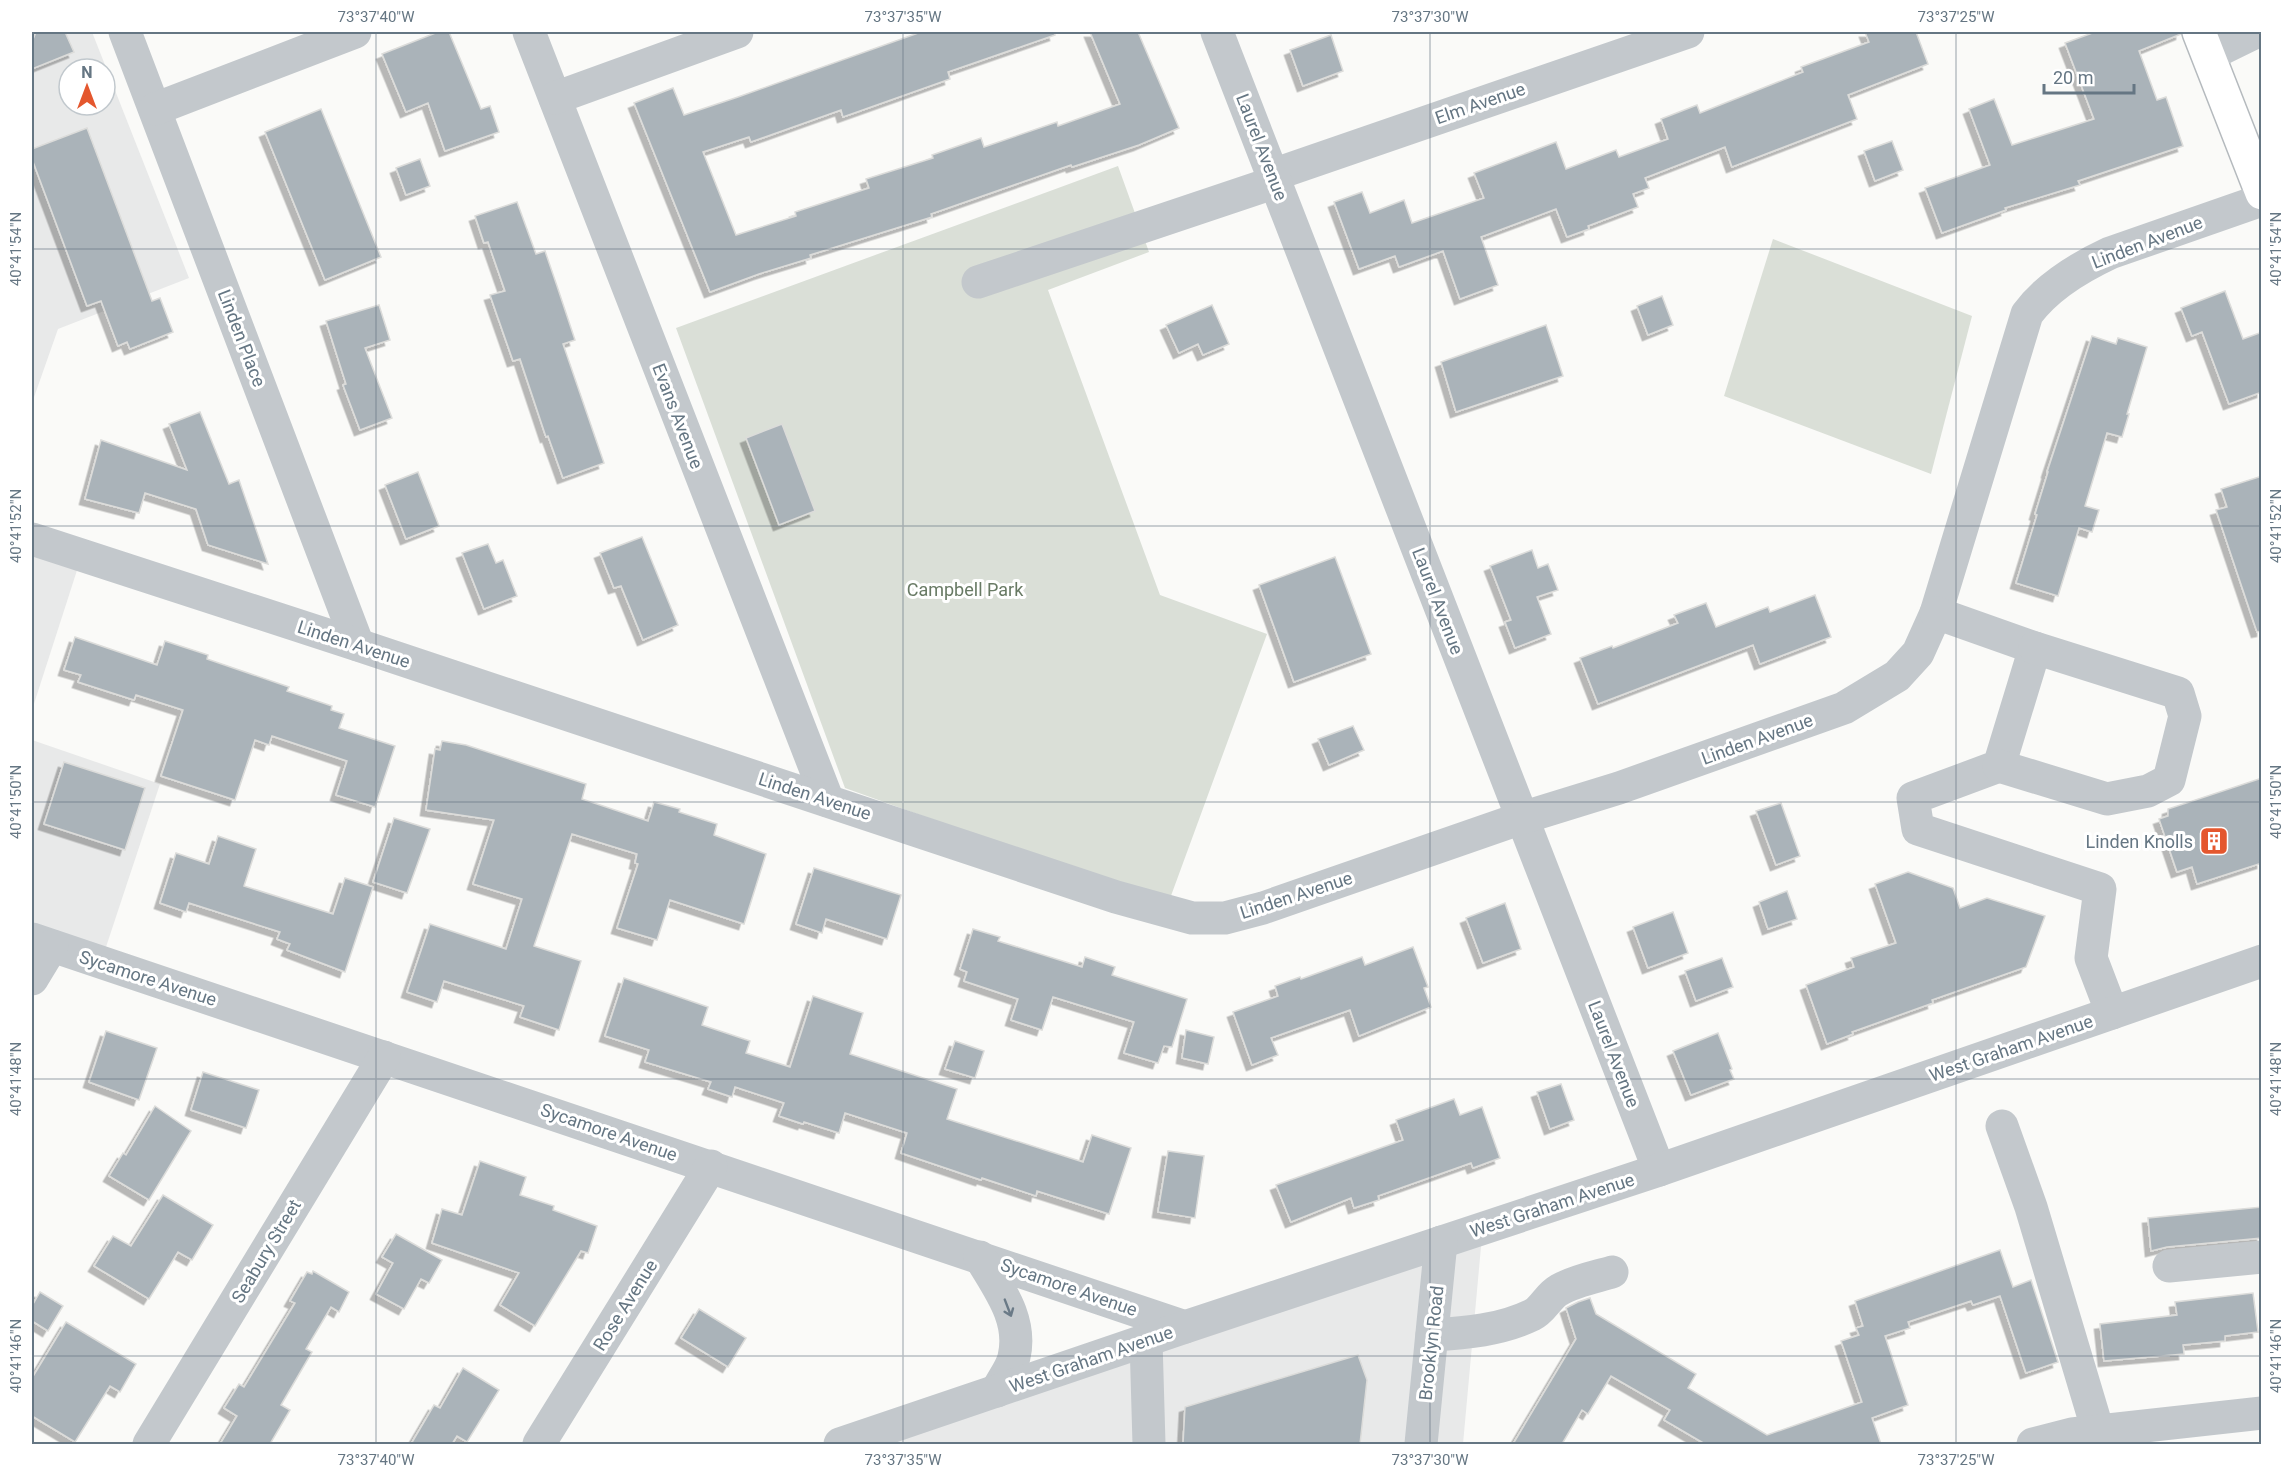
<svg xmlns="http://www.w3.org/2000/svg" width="2293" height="1476" font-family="Roboto,sans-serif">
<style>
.built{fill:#e8e9e9;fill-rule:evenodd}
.green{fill:#dadfd7}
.building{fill:#aab3b9;stroke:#dcdcda;stroke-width:1.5;filter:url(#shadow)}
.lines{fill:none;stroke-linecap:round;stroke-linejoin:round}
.major-casing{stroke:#b5babe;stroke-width:36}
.minor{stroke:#c3c8cc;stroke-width:33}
.major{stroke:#fff;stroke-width:33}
.oneway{stroke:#6a7a87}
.ticks{fill:none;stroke:#657683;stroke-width:1.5;stroke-opacity:0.45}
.labels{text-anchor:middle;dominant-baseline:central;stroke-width:6;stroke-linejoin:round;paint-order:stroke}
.street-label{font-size:18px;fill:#657683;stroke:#fff}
.park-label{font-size:18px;fill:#687a64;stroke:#fff}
.poi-label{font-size:18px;fill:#657683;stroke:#fff;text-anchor:end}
.neatline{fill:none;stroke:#657683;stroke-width:2}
.ticks-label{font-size:15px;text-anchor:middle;fill:#657683}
</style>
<defs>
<filter id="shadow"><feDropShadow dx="-5.5" dy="5.5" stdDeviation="0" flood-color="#0004"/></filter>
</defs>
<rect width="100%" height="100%" fill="#fafaf8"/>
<!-- built -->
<g class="built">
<path d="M32,32H92L189,278L58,329L32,403ZM69,69H105V105H69Z"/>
<path d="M32,545L80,561L32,710Z"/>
<path d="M32,740L160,784L102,959L32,932Z"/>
<path d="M1483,1225L1463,1444H834Z"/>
</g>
<!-- green -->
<g class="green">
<path d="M1118,166L1149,252L1048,290L1160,595L1267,634L1168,904L845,788L676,328Z"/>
<path d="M1773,239L1972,316L1931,474L1724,396Z"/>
</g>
<!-- building -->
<g class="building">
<path d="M36,32H65L74,52L32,69V42Z"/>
<path d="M438,32H449L481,109L490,106L499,132L445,151L428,103L406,112L382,54Z"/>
<path d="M921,32H1054L1055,35L948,72L950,79L843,117L841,110L751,142L749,137L703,152L736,235L796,216L795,212L869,188L866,179L933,158L932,155L981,138L984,147L1057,122L1058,126L1120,104L1090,32H1138L1179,128L1139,145L1072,167L1071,165L931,214L932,217L810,255L811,258L759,274L710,292L634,103L673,88L684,115L738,97Z"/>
<path d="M1865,32H1916L1928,64L1848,95L1857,119L1732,167L1725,147L1645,178L1649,188L1633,194L1638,207L1588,226L1589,229L1567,237L1556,209L1481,237L1498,285L1460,299L1443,251L1399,267L1395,256L1359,269L1334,202L1362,192L1370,213L1404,200L1412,223L1484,198L1474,173L1556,142L1566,169L1616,150L1619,157L1668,139L1661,119L1697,105L1700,113L1803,72L1801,67L1869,42Z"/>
<path d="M2095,32H2181V34L2139,51L2157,100L2166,97L2183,146L2078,181L2080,185L2005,208L2006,210L1942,233L1925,188L1990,165L1969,109L1994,99L2012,145L2094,119L2065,43Z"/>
<path d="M1331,35L1343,71L1303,86L1290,50Z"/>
<path d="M321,109L381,257L325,280L265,132Z"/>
<path d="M87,128L152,301L160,298L173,332L130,349L127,342L118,346L101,301L87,306L32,159V149Z"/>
<path d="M1892,141L1903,170L1875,181L1864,151Z"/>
<path d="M420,159L430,186L406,195L396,168Z"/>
<path d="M517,202L536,254L545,251L557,286L575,340L563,344L604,463L563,478L548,436L546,437L520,359L513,361L490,295L505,291L488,242L484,243L475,216Z"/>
<path d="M2225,291L2243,339L2262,332V392L2229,404L2202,332L2192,336L2181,308Z"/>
<path d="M1662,296L1673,325L1648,335L1637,306Z"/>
<path d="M379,305L390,340L365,348L392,418L360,430L343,385L346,384L326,321Z"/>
<path d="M1212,305L1229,344L1203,355L1198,344L1179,353L1166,325Z"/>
<path d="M1546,325L1563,376L1456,412L1441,362Z"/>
<path d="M2092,336L2116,344L2118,338L2147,347L2127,414H2129L2122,437L2107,433L2085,506L2099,510L2092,532L2079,528L2058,596L2016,583L2037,515L2035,514L2048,472H2047Z"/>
<path d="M200,412L229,484L239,480L268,564L208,545L196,509L145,493L139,513L85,499L101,440L187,470L169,424Z"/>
<path d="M782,424L815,511L779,525L746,438Z"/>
<path d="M418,472L439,526L406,539L385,485Z"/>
<path d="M2262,476V631L2257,632L2216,510L2227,507L2221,489Z"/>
<path d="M642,537L678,625L643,640L621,586L614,588L600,553Z"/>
<path d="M488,544L496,563L503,560L517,596L484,609L462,553Z"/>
<path d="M1532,550L1538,568L1548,564L1558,590L1537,597L1551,634L1515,648L1505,622L1511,620L1490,566Z"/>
<path d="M1335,557L1371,654L1294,682L1259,585Z"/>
<path d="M1815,595L1831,637L1760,664L1753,645L1598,704L1580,658L1612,646L1613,648L1678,623L1674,615L1706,603L1716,627L1768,607L1770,612Z"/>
<path d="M75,637L157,665L165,641L208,655L207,659L289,687L287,691L332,706L331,710L344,714L339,728L395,746L375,807L336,795L347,761L272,736L269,745L255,740L235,800L161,776L183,710L136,695L134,700L78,682L81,675L64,670Z"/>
<path d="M1353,726L1364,750L1329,765L1318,739Z"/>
<path d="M442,741L466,745L586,784L582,799L648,821L654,802L680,809L679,812L717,824L714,835L766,854L744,924L670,900L657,940L617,928L638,864L635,863L637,854L572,834L534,946L581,961L559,1030L520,1017L524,1006L444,981L437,1002L407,992L430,924L506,949L522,899L473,884L494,820L426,810L435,749L440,750Z"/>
<path d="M64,762L145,788L125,850L44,824Z"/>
<path d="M2262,778V863L2197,884L2192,867L2177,872L2159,819L2168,816V809Z"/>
<path d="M1781,803L1800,856L1776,865L1756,811Z"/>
<path d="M394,818L430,829L407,893L373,882Z"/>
<path d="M218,836L256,849L244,886L333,914L345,878L373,887L345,972L287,950L290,944L277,939L280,932L189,903L186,912L160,903L176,853L209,864Z"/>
<path d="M814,868L901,895L887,939L826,919L822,933L796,924Z"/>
<path d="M1908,872L1953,888L1960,908L1987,898L2045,916L2026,967L1932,1000L1933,1003L1852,1032L1853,1034L1827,1044L1806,985L1854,967L1851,958L1896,943L1875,884Z"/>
<path d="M1787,891L1797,919L1768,929L1759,902Z"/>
<path d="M1505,903L1521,949L1483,963L1466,918Z"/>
<path d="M1673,912L1688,953L1648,968L1633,927Z"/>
<path d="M973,929L1000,937L998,941L1082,967L1085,957L1115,967L1112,975L1187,999L1172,1047L1164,1046L1158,1063L1124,1053L1134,1022L1053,997L1042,1030L1011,1020L1018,999L964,981L967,972L960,969Z"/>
<path d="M1413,947L1428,987L1424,988L1431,1007L1359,1036L1350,1010L1271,1038L1278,1055L1252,1065L1233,1012L1278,996L1275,986L1300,977L1301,979L1362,957L1365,965Z"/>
<path d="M1722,958L1733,987L1696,1001L1685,971Z"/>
<path d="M624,978L708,1007L702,1025L750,1041L746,1053L790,1067L813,996L863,1013L850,1054L957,1089L947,1119L1083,1162L1092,1135L1131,1148L1109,1214L1037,1191L1036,1196L982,1178L981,1180L901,1153L907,1133L845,1113L839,1133L804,1122L803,1124L779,1116L784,1103L735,1087L732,1097L708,1089L711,1082L645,1062L649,1050L605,1036Z"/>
<path d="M1186,1030L1214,1037L1208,1064L1182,1058Z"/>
<path d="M106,1031L157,1048L139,1100L89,1082Z"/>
<path d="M1718,1033L1732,1069L1730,1070L1734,1079L1691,1095L1673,1051Z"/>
<path d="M955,1041L984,1051L975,1078L945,1069Z"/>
<path d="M203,1072L259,1090L246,1128L191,1110Z"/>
<path d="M1561,1084L1574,1120L1550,1129L1537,1092Z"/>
<path d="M1454,1099L1460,1115L1482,1107L1500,1158L1473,1168L1471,1163L1378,1196L1379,1200L1354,1208L1351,1198L1291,1222L1276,1185L1403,1140L1396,1120Z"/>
<path d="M155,1106L191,1131L149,1200L109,1176L123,1153L126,1155Z"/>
<path d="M1168,1151L1204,1156L1195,1218L1158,1212Z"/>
<path d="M480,1161L526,1177L520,1195L554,1206L553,1210L597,1226L588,1253L581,1251L535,1326L500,1305L519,1273L432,1243L442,1209L462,1215Z"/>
<path d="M163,1195L213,1225L192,1260L178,1252L149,1299L94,1266L113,1236L131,1246Z"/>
<path d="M2262,1207V1238L2167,1247L2151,1251L2148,1218Z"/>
<path d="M396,1234L442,1260L429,1283L421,1279L404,1309L376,1294L393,1263L382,1257Z"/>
<path d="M2000,1250L2013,1287L2031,1280L2058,1362L2026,1373L2000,1296L1973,1305L1971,1301L1908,1322L1910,1328L1885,1336L1908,1405L1872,1418L1881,1444H1705L1664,1420L1670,1410L1611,1376L1588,1414L1582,1410L1562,1444H1513L1576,1339L1566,1308L1578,1302L1590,1298L1596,1314L1696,1374L1688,1388L1767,1435L1862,1402L1841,1341L1859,1335L1856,1328L1863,1326L1855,1301Z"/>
<path d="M313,1271L349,1292L339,1312L331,1307L306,1349L312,1352L281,1405L290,1410L270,1444H220L237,1416L224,1408L239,1384L244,1387L295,1303L290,1301L307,1272L312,1274Z"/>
<path d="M40,1292L63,1306L48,1331L32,1321V1306Z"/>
<path d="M2253,1293L2258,1332L2225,1336V1341L2183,1345L2184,1354L2104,1361L2100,1324L2177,1315L2175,1302Z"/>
<path d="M699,1309L746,1338L728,1367L681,1338Z"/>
<path d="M66,1322L136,1364L120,1392L110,1386L75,1442L32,1416V1378Z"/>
<path d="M1358,1355L1367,1380L1360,1444H1183L1185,1407Z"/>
<path d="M463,1368L499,1390L467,1442L457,1436L452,1444H411L434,1405L440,1408Z"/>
</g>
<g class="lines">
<!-- major casing -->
<g class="major-casing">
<path id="major" d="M2199,32L2262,193"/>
</g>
<!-- minor -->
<g class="minor">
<path d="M125,32L358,645"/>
<path d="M529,32L828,801"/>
<path d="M1217,32L1659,1170"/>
<path d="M2209,55L2256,32"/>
<path d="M555,98L737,32"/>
<path d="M155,109L355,32"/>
<path d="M1273,175L1688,32"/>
<path d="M978,282L1276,182"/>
<path d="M32,539L358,645L1116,897L1192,918H1225L1263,908L1522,818L1619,788L1844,708L1897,676L1918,653L1936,613L2027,314C2047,287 2080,267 2110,253L2262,200"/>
<path d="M1936,613L2035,648L1999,766L1913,798L1918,829L2100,889L2091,958L2112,1013"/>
<path d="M1999,766L2107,799L2148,791L2169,780L2185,716L2178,693L2035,648"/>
<path d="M32,939L1185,1327"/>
<path d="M32,979L52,946"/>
<path d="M2002,1126L2031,1207L2098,1431"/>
<path d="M980,1257C998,1288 1023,1319 1014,1357C1012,1368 1002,1380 997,1391"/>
<path d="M2169,1266L2262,1257"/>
<path d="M1432,1335C1466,1333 1501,1330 1532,1315C1543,1310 1548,1296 1559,1290C1574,1281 1595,1277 1612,1272"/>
<path d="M1146,1340L1149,1444"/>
<path d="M149,1444L384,1057"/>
<path d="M539,1444L711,1166"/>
<path d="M840,1444L1185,1327L1659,1170L2262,961"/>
<path d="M1421,1444L1441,1242"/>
<path d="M2033,1444L2072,1434L2262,1413"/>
</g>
<!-- major -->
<use href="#major" class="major"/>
</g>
<!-- one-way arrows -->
<defs><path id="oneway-shaft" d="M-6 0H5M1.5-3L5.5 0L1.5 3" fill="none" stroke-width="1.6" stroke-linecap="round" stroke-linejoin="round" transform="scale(1.5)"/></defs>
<use class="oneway" href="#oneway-shaft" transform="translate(1008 1308) rotate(69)"/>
<!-- ticks -->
<path class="ticks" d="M376,32V1444M903,32V1444M1430,32V1444M1956,32V1444M32,249H2262M32,526H2262M32,802H2262M32,1079H2262M32,1356H2262"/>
<!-- icons -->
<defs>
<g id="building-square" transform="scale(1.5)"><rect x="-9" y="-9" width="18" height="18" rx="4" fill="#e4572e" stroke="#fff"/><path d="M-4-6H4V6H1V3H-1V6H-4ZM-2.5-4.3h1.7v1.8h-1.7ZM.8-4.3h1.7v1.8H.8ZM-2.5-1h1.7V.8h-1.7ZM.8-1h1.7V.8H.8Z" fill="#fff"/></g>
</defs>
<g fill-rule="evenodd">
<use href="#building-square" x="2214" y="841"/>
</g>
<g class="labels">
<!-- street labels -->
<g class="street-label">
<text transform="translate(1480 103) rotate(-19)">Elm Avenue</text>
<text transform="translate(1262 147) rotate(69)">Laurel Avenue</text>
<text transform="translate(2147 242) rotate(-21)">Linden Avenue</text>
<text transform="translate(242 338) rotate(69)">Linden Place</text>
<text transform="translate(678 416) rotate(69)">Evans Avenue</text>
<text transform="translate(1438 601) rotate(69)">Laurel Avenue</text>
<text transform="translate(354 644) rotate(18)">Linden Avenue</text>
<text transform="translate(1757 739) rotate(-20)">Linden Avenue</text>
<text transform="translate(815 796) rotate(18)">Linden Avenue</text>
<text transform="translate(1296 895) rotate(-18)">Linden Avenue</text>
<text transform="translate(148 978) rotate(18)">Sycamore Avenue</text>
<text transform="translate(2011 1048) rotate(-19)">West Graham Avenue</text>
<text transform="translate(1614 1054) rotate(69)">Laurel Avenue</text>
<text transform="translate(609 1132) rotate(19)">Sycamore Avenue</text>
<text transform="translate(1552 1205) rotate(-18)">West Graham Avenue</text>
<text transform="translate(266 1251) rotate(-59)">Seabury Street</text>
<text transform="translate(1069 1287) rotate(19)">Sycamore Avenue</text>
<text transform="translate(625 1305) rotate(-58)">Rose Avenue</text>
<text transform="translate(1431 1343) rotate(-84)">Brooklyn Road</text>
<text transform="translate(1091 1359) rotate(-19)">West Graham Avenue</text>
</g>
<!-- park labels -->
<g class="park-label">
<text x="965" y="589">Campbell Park</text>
</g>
<!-- poi labels -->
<g class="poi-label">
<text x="2193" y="841">Linden Knolls</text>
</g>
</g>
<!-- border -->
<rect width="2293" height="1476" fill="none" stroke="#ffffff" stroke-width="66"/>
<!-- north arrow -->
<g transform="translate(87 87)"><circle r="28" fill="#ffffff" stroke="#c1c8cd" stroke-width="1.5"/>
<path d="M0-4.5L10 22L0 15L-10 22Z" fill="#e4572e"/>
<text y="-9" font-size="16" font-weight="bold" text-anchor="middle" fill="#657683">N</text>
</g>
<!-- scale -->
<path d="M2044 84v9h90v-9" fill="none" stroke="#657683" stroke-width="3"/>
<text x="2053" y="84" font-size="18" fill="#657683" stroke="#ffffff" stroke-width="4.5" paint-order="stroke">20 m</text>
<rect x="33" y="33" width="2227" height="1410" class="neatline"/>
<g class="ticks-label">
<text x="376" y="22">73°37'40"W</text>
<text x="903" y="22">73°37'35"W</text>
<text x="1430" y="22">73°37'30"W</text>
<text x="1956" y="22">73°37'25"W</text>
<text transform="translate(16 249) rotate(-90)" y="5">40°41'54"N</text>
<text transform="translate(2276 249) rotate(-90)" y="5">40°41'54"N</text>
<text transform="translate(16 526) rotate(-90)" y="5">40°41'52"N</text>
<text transform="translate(2276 526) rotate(-90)" y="5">40°41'52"N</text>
<text transform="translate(16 802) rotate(-90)" y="5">40°41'50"N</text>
<text transform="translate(2276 802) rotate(-90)" y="5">40°41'50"N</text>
<text transform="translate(16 1079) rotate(-90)" y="5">40°41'48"N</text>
<text transform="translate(2276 1079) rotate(-90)" y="5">40°41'48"N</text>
<text transform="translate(16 1356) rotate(-90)" y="5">40°41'46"N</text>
<text transform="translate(2276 1356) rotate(-90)" y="5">40°41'46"N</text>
<text x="376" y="1465">73°37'40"W</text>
<text x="903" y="1465">73°37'35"W</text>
<text x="1430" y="1465">73°37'30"W</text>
<text x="1956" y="1465">73°37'25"W</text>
</g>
</svg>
